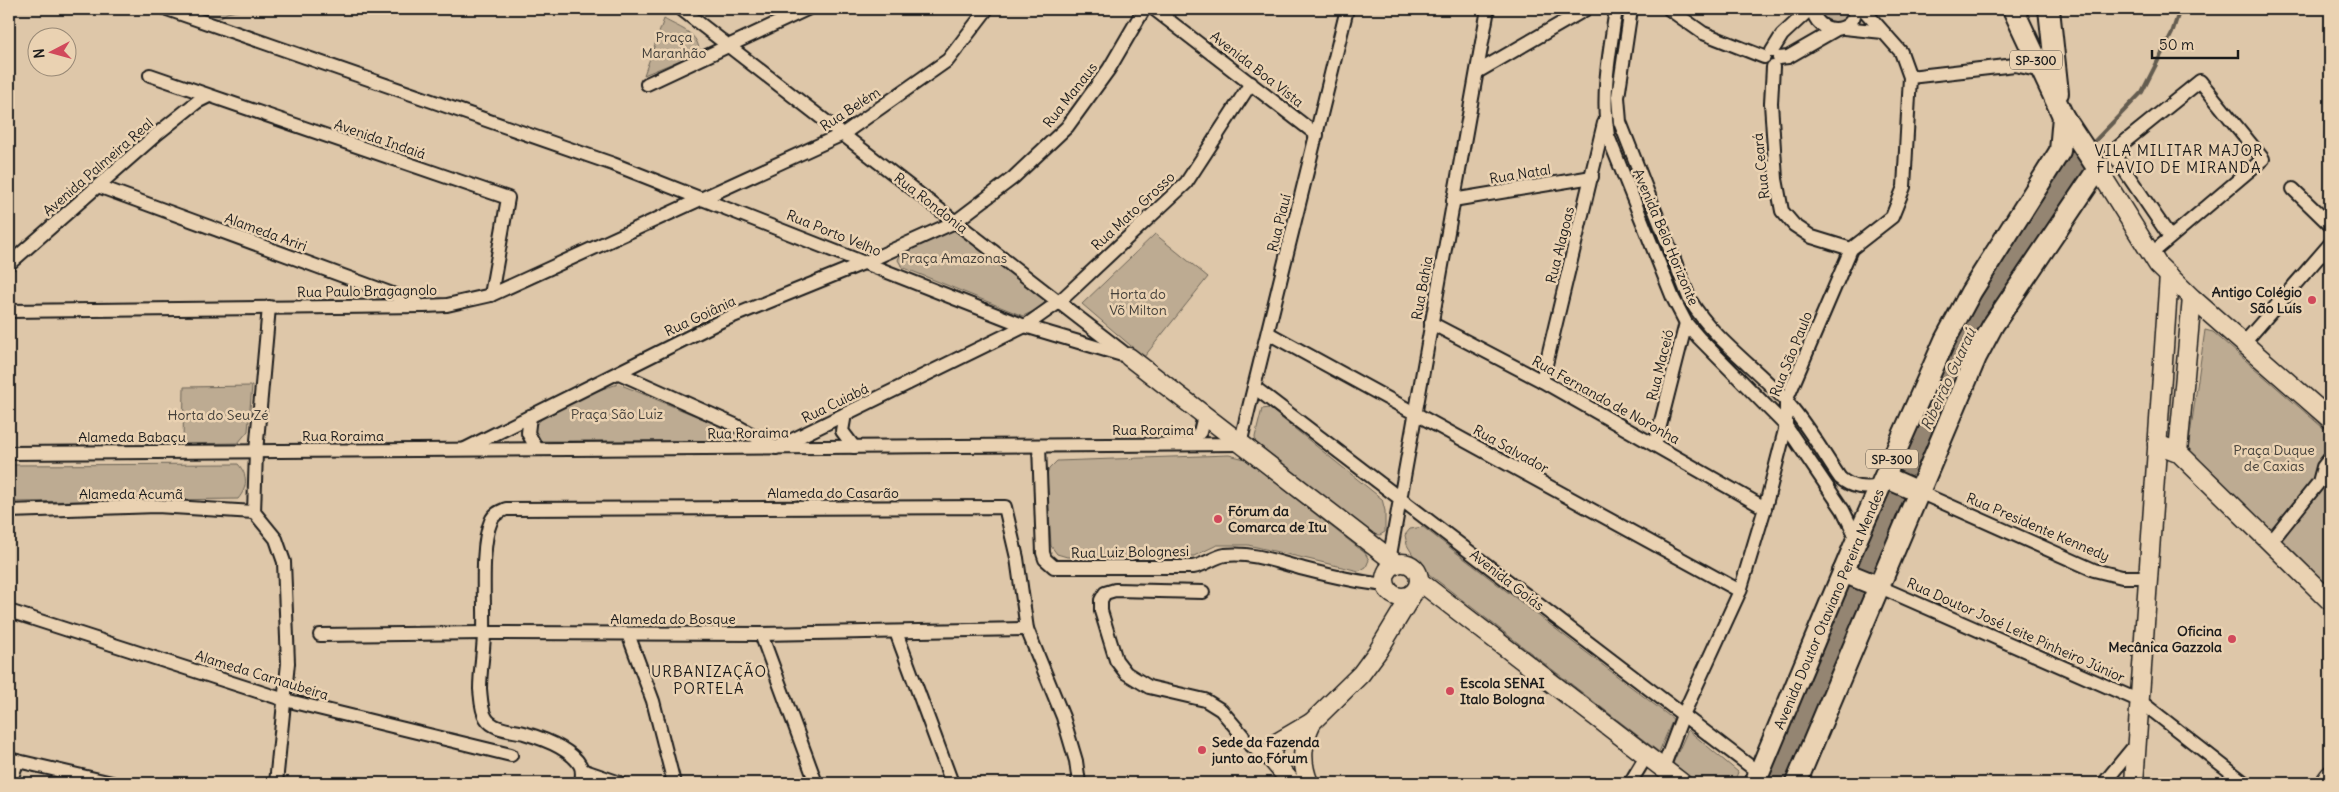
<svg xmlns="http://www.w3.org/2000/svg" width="2339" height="792" font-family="Delius,sans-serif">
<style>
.green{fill:#bdab92;stroke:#6c6457}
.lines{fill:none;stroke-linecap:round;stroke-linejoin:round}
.stream{stroke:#645b50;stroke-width:4}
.river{stroke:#948572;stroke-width:21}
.street-casing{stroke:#1c1c1c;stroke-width:16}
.secondary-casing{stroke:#1c1c1c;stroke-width:21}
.primary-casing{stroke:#1c1c1c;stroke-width:24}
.street{stroke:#ead2b2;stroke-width:12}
.secondary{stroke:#ead2b2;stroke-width:18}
.primary{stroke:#ead2b2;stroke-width:20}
.poi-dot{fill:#d1495b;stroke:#ead2b2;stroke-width:2}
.labels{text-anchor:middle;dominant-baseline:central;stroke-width:5;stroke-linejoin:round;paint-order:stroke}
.shield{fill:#ead2b2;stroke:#5a5349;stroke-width:1}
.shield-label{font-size:12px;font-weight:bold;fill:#1c1c1c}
.park-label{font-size:14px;fill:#44403a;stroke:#ead2b2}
.street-label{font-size:14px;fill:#1c1c1c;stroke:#ead2b2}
.poi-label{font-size:14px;font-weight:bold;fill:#1c1c1c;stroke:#ead2b2;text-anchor:start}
.neighbourhood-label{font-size:15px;letter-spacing:1px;fill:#1c1c1c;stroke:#ead2b2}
.water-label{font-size:15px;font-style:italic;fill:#46413a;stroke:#ead2b2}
</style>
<rect width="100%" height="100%" fill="#dec7a9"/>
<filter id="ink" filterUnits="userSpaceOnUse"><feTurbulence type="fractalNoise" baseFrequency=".02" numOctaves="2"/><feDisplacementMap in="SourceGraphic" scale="10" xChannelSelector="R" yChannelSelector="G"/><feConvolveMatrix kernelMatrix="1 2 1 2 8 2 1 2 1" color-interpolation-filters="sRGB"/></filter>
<g filter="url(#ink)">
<!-- green -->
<g class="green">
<path d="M185,9H247L227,13L216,20Z"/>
<path d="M1818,9H1850C1848,17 1844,20 1836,24L1823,19Z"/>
<path d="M664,19C677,27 697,32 699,49L695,54L644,75Z"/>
<path d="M956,227L1046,297L1043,307L1023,316L902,267L898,260L902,250Z"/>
<path d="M1155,234L1208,277L1144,357L1082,304Z"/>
<path d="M2205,330L2213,332L2330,434V587L2265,526L2188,450Z"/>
<path d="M619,384L725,428L727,436L721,441H540L532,431C540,411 598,389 619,384Z"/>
<path d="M252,386L248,431L238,443L183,444L184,387Z"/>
<path d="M1269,408L1382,499L1385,511V532L1380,535L1372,534L1256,446L1255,437L1262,409Z"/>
<path d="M1229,455L1245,459L1365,553L1369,560L1366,567L1359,571L1248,545H1217L1194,556L1067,557L1057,554L1051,546L1047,475L1049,469L1057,461Z"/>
<path d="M238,464C248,475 248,487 238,499L9,502V465Z"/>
<path d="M1423,527L1673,719L1659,752L1421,568L1407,545L1405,535L1410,529Z"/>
<path d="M1688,730L1738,772L1734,783H1698L1673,763Z"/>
</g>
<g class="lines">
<!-- stream -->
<path class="stream" d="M2091,145L2142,92L2172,33L2180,9"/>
<!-- river -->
<path class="river" d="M1776,783L1856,585L1964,339L2079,157"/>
<!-- street casing -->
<g class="street-casing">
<g id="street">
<path d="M167,9L613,164L1025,326L1129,357"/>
<path d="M681,9L1123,352"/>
<path d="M1154,9L1317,135"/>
<path d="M1616,9C1610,51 1601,93 1608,136L1673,298L1686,323L1699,338L1786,426L1843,510L1857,539"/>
<path d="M1631,9L1618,97L1620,122L1690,300C1714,340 1754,366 1785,400C1805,421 1823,453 1840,478C1853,489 1864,488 1880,487"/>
<path d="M1669,9L1703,33L1764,57"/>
<path d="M1813,9C1815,35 1855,36 1855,9"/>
<path d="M1844,28L1883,32"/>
<path d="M1772,51L1782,35L1810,9"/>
<path d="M1779,58L1788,57L1835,30"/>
<path d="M1773,67L1771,103L1776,179L1782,211L1794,225L1812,237L1851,249"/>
<path d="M1477,72L1586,9"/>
<path d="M150,75L508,198L491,295"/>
<path d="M1910,77L2015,65L2041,71"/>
<path d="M647,84L807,9"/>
<path d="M98,186L417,303"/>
<path d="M2293,189L2330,225"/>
<path d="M1453,200L1592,177"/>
<path d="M2151,254L2263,159L2200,81L2112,152L2170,237"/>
<path d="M9,264L157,134L197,102L209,96"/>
<path d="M9,311L424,306L447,305L491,295L843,134L948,60L987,9"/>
<path d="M1431,323L1542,381L1765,508"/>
<path d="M1268,333L1740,591"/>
<path d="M2244,343L2330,244"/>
<path d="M619,373L735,425L776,448"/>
<path d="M1542,381L1604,123"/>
<path d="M1254,387L1759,773"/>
<path d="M845,414L842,431L854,447"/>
<path d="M530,416L528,433L537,449"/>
<path d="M1189,444L1200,432L1204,416"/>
<path d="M1655,445L1686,323"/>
<path d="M780,446L1025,326L1059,302L1186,183L1251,83"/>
<path d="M1039,446L1043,553L1045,559L1054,567H1193C1205,565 1214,557 1225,555C1253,552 1277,562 1304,569C1331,576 1358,582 1386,585"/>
<path d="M465,449L721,321L866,262L955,222L1013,178L1067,127L1109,69L1144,9"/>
<path d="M9,453L1240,444L1347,9"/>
<path d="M1919,492L2094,570L2122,577H2147"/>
<path d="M9,511L157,506L254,512"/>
<path d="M254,512L276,539L284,562L288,663L276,783"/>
<path d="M254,512L256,452L269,307"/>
<path d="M2270,543L2319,482L2323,467L2330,458"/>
<path d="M1387,572L1488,9"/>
<path d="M1880,587L2140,701L2245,783"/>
<path d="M1203,592L1115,590L1105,593L1101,600V611L1116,660L1126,673L1149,687L1205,700L1221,710L1243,736"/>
<path d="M9,611L285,700L511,755"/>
<path d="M896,632L952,783"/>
<path d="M628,634L653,701L674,783"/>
<path d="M761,634L816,783"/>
<path d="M320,635L484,633L761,634L1027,629"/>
<path d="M1247,742L1278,767"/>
<path d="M9,759L112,783"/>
<path d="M1663,768L1683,715L1740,591L1765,508L1786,426V401L1851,249L1892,217L1904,187L1910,77L1901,52L1863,9"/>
<path d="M582,770L620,783"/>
<path d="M10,783L17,762"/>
<path d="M581,783C582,777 583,770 580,765C570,748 541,738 524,733C512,730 493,730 486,718C481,710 481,698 480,689C480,670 484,650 484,631C485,602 480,546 491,521C494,514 499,512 506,509L1005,507L1017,558L1027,629L1063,717L1076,761L1079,783"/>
<path d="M1630,783L1647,755"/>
<path d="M2104,783L2136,744"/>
</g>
</g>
<!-- secondary casing -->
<g class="secondary-casing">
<g id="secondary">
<path d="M2098,169L2158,265L2192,298L2330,419"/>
<path d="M1129,357L1397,564"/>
<path d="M2157,444L2178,452L2330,601"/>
<path d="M2178,452L2192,298"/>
<circle cx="1402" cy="580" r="17"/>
<path d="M1419,581L1682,783"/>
<path d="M1292,783L1274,762L1272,755L1273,747L1278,742L1312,722L1361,674L1378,651L1413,593"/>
<path d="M1309,783C1300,761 1302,743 1312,722"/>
<path d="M2134,783L2169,275"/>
<path d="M2324,783L2330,775"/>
</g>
</g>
<!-- primary casing -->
<g class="primary-casing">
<g id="primary">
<path d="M2049,9L2058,93"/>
<path d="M1885,477L1919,492"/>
<path d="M1843,572L1880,587"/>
<path d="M1755,783L1857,539L1945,340L1971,292L2060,151L2063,116"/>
<path d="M1796,783L1976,357L1993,325L2098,169L2063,116L2013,9"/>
</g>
</g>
<!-- street -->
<use href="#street" class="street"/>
<!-- secondary -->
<use href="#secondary" class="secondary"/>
<!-- primary -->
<use href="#primary" class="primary"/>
</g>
</g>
<!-- markers -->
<g class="poi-dot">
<circle cx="2312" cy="300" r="5"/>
<circle cx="1218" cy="519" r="5"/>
<circle cx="2232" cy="639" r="5"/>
<circle cx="1450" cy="691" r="5"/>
<circle cx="1202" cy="750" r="5"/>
</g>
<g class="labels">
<!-- shield labels -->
<g class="shield">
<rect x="2010" y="50.5" width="52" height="19" rx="4"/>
<rect x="1866" y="449.5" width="52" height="19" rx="4"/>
</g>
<g class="shield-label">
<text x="2036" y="60">SP-300</text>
<text x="1892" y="459">SP-300</text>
</g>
<!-- park labels -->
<g class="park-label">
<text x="674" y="37">Praça<tspan x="674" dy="16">Maranhão</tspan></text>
<text x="954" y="258">Praça Amazonas</text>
<text x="1138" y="294">Horta do<tspan x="1138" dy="16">Võ Milton</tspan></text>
<text x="617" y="414">Praça São Luiz</text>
<text x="218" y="415">Horta do Seu Zé</text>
<text x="2274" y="450">Praça Duque<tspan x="2274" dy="16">de Caxias</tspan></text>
</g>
<!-- street labels -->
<g class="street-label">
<text transform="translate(1257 69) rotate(38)">Avenida Boa Vista</text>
<text transform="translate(1070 95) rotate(-52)">Rua Manaus</text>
<text transform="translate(850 109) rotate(-33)">Rua Belém</text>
<text transform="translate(380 139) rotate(19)">Avenida Indaiá</text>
<text transform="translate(1761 166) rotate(-96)">Rua Ceará</text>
<text transform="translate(98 167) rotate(-41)">Avenida Palmeira Real</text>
<text transform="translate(1520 174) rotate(-9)">Rua Natal</text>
<text transform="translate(931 203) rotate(38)">Rua Rondonia</text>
<text transform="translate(1133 211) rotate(-43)">Rua Mato Grosso</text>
<text transform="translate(1279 223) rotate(-76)">Rua Piauí</text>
<text transform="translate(266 232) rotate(20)">Alameda Ariri</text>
<text transform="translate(834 233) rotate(22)">Rua Porto Velho</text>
<text transform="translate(1666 237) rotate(67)">Avenida Belo Horizonte</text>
<text transform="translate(1560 245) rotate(-76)">Rua Alagoas</text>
<text transform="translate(1422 288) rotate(-80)">Rua Bahia</text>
<text transform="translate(367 291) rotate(-1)">Rua Paulo Bragagnolo</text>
<text transform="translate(700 316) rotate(-25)">Rua Goiânia</text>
<text transform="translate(1791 354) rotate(-68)">Rua São Paulo</text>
<text transform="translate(1660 365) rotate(-76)">Rua Maceió</text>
<text transform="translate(1606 400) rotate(29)">Rua Fernando de Noronha</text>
<text transform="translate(835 403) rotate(-26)">Rua Cuiabá</text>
<text x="1153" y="430">Rua Roraima</text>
<text transform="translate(748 433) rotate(-1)">Rua Roraima</text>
<text x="343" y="436">Rua Roraima</text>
<text x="132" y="437">Alameda Babaçu</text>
<text transform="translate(1511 449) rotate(29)">Rua Salvador</text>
<text x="833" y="493">Alameda do Casarão</text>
<text x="131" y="494">Alameda Acumã</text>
<text transform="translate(2038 527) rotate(23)">Rua Presidente Kennedy</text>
<text transform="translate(1130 552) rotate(-1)">Rua Luiz Bolognesi</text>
<text transform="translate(1507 580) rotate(38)">Avenida Goiás</text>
<text transform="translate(1829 609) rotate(-67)">Avenida Doutor Otaviano Pereira Mendes</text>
<text x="673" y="619">Alameda do Bosque</text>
<text transform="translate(2016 630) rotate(24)">Rua Doutor José Leite Pinheiro Júnior</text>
<text transform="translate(262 675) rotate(17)">Alameda Carnaubeira</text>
</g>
<!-- poi labels -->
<g class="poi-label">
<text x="2302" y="292" text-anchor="end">Antigo Colégio<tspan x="2302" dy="16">São Luís</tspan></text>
<text x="1228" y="511">Fórum da<tspan x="1228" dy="16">Comarca de Itu</tspan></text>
<text x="2222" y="631" text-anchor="end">Oficina<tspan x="2222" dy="16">Mecânica Gazzola</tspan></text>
<text x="1460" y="683">Escola SENAI<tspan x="1460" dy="16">Italo Bologna</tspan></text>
<text x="1212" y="742">Sede da Fazenda<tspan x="1212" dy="16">junto ao Fórum</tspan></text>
</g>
<!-- neighbourhood labels -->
<g class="neighbourhood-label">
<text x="2179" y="150">VILA MILITAR MAJOR<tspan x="2179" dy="17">FLAVIO DE MIRANDA</tspan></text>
<text x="709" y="671">URBANIZAÇÃO<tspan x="709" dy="17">PORTELA</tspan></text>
</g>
<!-- water labels -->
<g class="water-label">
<text transform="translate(1948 379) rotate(-65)">Ribeirão Guaraú</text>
</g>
</g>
<!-- margin -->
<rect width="2339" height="792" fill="none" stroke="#ead2b2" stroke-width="30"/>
<rect x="15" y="15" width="2309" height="762" fill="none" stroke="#1c1c1c" stroke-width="2" filter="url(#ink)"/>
<!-- north arrow -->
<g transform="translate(52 52) rotate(264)"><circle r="24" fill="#ead2b2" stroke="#988976"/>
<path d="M0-4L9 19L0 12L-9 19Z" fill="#d1495b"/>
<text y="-8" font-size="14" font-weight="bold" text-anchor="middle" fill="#1c1c1c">N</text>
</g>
<!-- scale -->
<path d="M2152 50v8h86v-8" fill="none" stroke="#1c1c1c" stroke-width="2.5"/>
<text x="2159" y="50" font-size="15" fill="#1c1c1c" stroke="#ead2b2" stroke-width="4" paint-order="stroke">50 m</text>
</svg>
